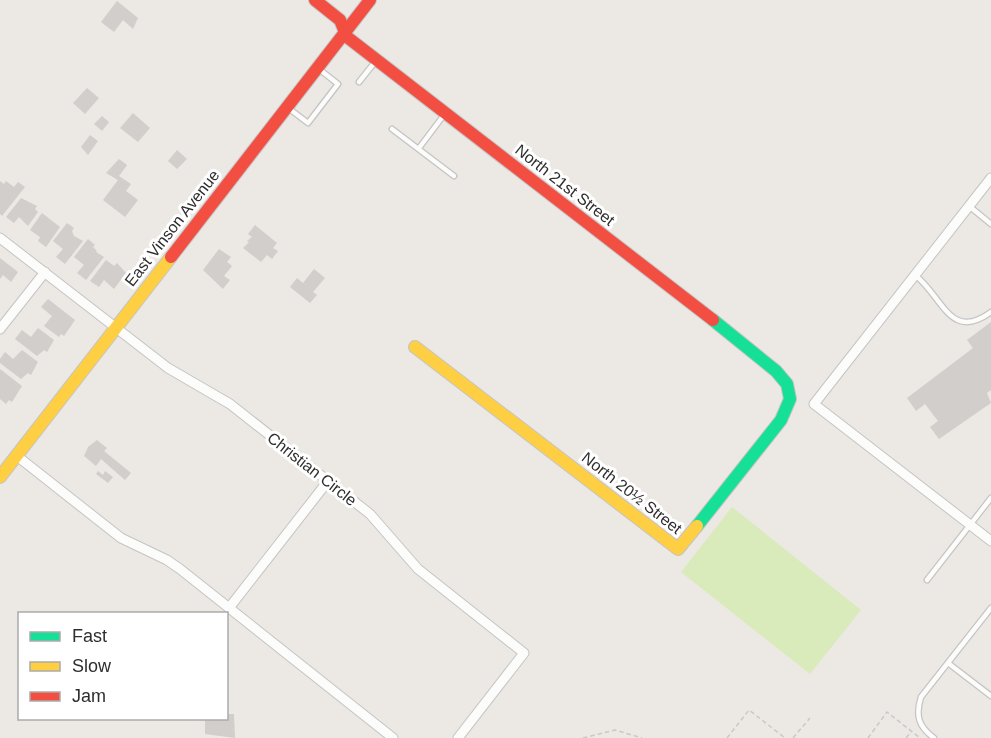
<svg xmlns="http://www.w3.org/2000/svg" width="991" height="738" font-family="Helvetica,sans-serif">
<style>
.pitch{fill:#d9eabb}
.building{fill:#d1cecb}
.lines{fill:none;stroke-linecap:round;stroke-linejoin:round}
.lane-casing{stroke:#c5c4c5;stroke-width:7}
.street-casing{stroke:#c5c4c5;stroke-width:11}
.fast-casing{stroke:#c5c4c5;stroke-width:14}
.slow-casing{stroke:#c5c4c5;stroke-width:14}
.jam-casing{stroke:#c5c4c5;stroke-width:14}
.path{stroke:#c9c9c8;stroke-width:1.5;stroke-dasharray:4.5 3;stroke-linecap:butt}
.lane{stroke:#fcfcfb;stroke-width:4.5}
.street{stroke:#fcfcfb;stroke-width:9}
.fast{stroke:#16e098;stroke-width:12}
.slow{stroke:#ffcf43;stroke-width:12}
.jam{stroke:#f24e42;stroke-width:12}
.labels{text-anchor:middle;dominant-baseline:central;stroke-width:6;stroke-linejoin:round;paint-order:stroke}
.street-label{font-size:16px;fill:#2e2e2e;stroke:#fff}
</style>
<rect width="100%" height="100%" fill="#ece8e4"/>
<!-- pitch -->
<path class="pitch" d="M732,507L861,610L810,674L681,572Z"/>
<!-- building -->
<g class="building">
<path d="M117,1L138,18L133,29L123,20L114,32L101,22Z"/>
<path d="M87,88L99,98L85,114L73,103Z"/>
<path d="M133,113L150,128L138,142L120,128Z"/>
<path d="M102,116L109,122L102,131L94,124Z"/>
<path d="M90,135L98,141L88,155L81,147Z"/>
<path d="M177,150L187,159L177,169L168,161Z"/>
<path d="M119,159L127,165L119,176L131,184L126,191L138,200L125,217L103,200L118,180L106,173Z"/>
<path d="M0,181L4,184L6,181L14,187L18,182L25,187L2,216L0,214Z"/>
<path d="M21,198L37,206L35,209L38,212L28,226L19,217L14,223L6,217Z"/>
<path d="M42,213L60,227L46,247L38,241L40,237L30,230Z"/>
<path d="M67,223L74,228L72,231L74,236L83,241L65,264L56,257L63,249L53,241Z"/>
<path d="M255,225L277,243L273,248L278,251L272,259L267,255L261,262L243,248L249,242L247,241L252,237L248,234Z"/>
<path d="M88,239L95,245L93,247L97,251L96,252L104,257L86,280L77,273L84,265L74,257Z"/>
<path d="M219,249L231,257L227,262L232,266L224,276L230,280L223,289L203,270Z"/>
<path d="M0,258L18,272L11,282L3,275L0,279Z"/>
<path d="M106,260L114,266L117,263L126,273L114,289L104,280L99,287L90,281Z"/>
<path d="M314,269L325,278L313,292L317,295L310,303L290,287L297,278L303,283Z"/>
<path d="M48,299L75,320L64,336L61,334L59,337L44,326L52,316L41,307Z"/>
<path d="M991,322V390L987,393L991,403L939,439L930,427L938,421L925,404L916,411L907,398L973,348L967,340Z"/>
<path d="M38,328L54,340L47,352L44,350L37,356L15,339L22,330L31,337Z"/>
<path d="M22,350L38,362L31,375L28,373L21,379L0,363V359L5,352L13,359Z"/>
<path d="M0,369L22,386L12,402L9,400L6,404L0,399Z"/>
<path d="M97,440L107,448L104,451L131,473L125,480L101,459L96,466L84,456L88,447Z"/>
<path d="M98,471L103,475L105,471L113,477L108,483L96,474Z"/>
<path d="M226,714H234L235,738L205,734V719L226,718Z"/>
</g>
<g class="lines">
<!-- lane casing -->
<g class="lane-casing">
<g id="lane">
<path d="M359,82L375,62"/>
<path d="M287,107L308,123L338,84L319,69"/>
<path d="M392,129L454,176"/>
<path d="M419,148L444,115"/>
<path d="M969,206L991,224"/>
<path d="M915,275C943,297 950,342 991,312"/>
<path d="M927,580L991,498"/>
<path d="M948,663L991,696"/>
<path d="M934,738C919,727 915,716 921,697L991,608"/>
</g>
</g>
<!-- street casing -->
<g class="street-casing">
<g id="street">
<path d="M991,178L814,404L991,541"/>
<path d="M0,238L168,368L230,404L370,514L418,569L524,653L458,738"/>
<path d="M0,329L45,272"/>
<path d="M17,456L121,538L167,560L180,569L393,738"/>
<path d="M229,608L328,481"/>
</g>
</g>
<!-- fast casing -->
<g class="fast-casing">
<path id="fast" d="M697,526L781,420L790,399L787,384L776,371L713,320"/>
</g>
<!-- slow casing -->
<g class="slow-casing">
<g id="slow">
<path d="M415,347L678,549L697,526"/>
<path d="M0,477L171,257"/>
</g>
</g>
<!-- jam casing -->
<g class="jam-casing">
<g id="jam">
<path d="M315,0L340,20L347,37L713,320"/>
<path d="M171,257L370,0"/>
</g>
</g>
<!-- path -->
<g class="path">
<path d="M583,738L615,730L642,738"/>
<path d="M727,738L749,710L785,738"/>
<path d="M793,738L810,718"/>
<path d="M868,738L887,712L920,738"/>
<path d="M906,738L911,732"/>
</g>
<!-- lane -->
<use href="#lane" class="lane"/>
<!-- street -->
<use href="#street" class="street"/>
<!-- fast -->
<use href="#fast" class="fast"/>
<!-- slow -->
<use href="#slow" class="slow"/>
<!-- jam -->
<use href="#jam" class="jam"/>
</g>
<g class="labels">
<!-- street labels -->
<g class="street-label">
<text transform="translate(565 185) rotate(38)">North 21st Street</text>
<text transform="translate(172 228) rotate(-52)">East Vinson Avenue</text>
<text transform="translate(312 469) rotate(38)">Christian Circle</text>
<text transform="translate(632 493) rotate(38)">North 20½ Street</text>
</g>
</g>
<!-- legend -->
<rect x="18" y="612" width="210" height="108" fill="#ffffff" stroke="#ababab" stroke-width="1.5"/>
<rect x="30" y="632" width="30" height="9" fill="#16e098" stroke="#ababab" stroke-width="1.5"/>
<text x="72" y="642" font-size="18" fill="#2e2e2e">Fast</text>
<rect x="30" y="662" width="30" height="9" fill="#ffcf43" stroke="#ababab" stroke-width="1.5"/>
<text x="72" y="672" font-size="18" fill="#2e2e2e">Slow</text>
<rect x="30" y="692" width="30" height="9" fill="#f24e42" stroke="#ababab" stroke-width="1.5"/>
<text x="72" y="702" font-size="18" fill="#2e2e2e">Jam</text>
</svg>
